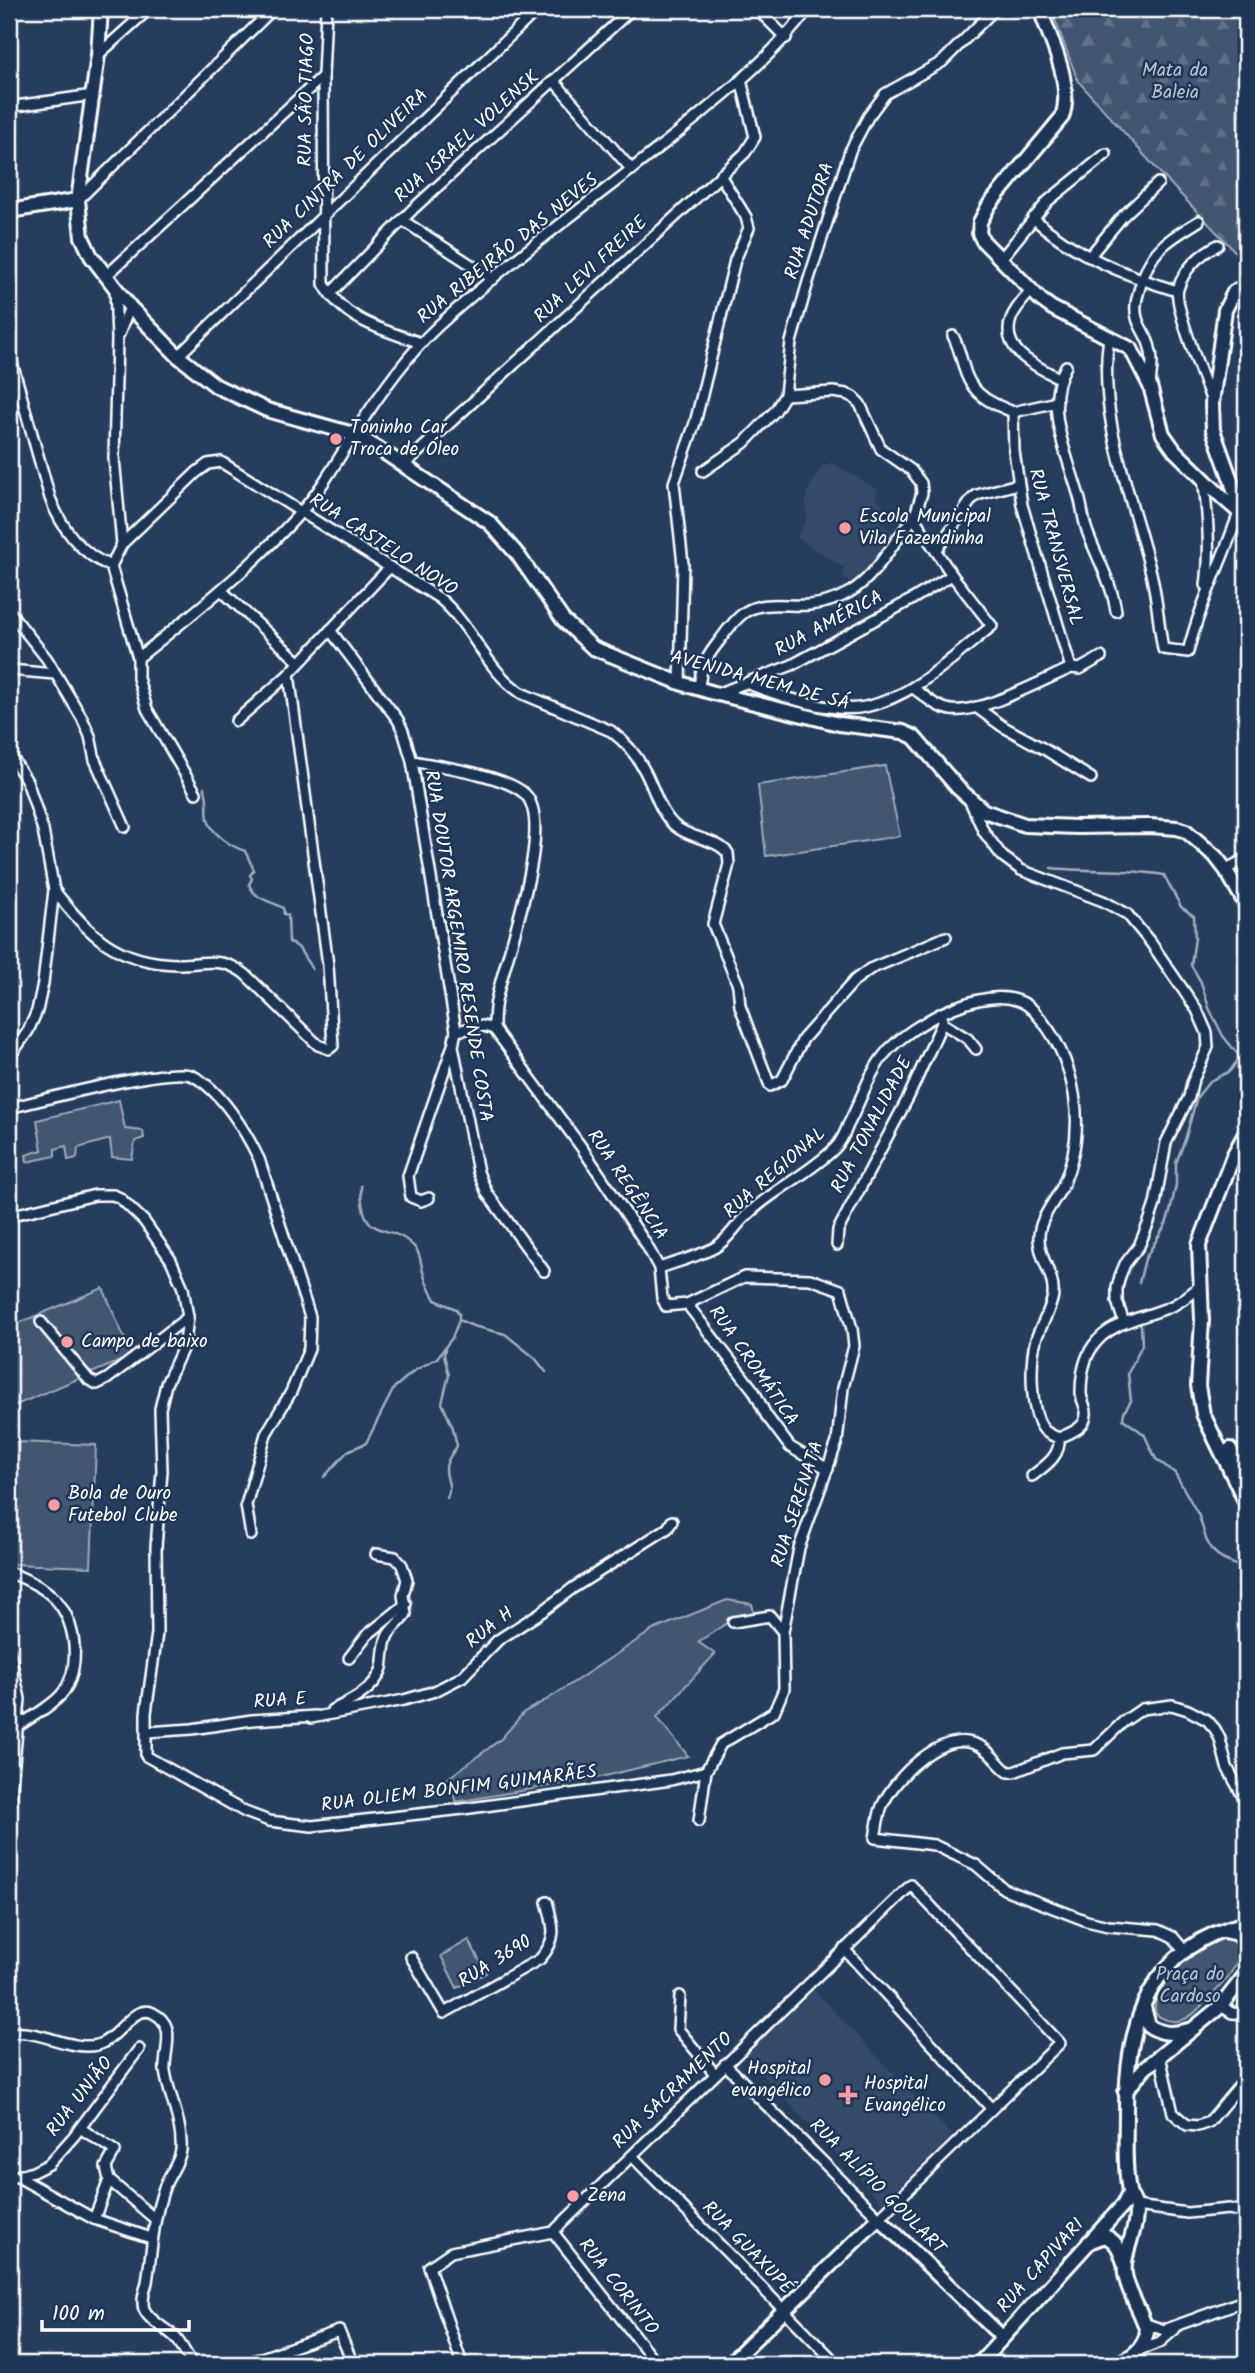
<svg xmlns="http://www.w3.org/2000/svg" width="1255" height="2373" font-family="Kalam,sans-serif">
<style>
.built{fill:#344a68}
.forest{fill:url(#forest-firs);stroke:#a0aab8;stroke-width:2}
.park{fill:#425672;stroke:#a0aab8;stroke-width:2}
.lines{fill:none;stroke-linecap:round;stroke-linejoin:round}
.stream{stroke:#a4aebb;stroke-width:2.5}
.street-casing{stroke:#fff;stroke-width:14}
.secondary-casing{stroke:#fff;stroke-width:18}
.street{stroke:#1d3557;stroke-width:9}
.secondary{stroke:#1d3557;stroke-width:12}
.poi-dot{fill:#ff9aa2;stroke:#1d3557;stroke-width:2.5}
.labels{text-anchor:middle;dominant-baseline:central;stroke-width:5;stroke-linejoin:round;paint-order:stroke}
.park-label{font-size:19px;fill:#bdc4ce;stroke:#1d3557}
.street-label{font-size:19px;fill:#fff;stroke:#1d3557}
.poi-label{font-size:19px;fill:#fff;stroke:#1d3557;text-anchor:start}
</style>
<defs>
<pattern id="forest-firs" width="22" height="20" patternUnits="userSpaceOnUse" patternTransform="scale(1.75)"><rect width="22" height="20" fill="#425672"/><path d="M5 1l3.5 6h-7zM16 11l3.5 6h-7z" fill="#5e6f87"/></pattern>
</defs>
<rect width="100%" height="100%" fill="#263d5e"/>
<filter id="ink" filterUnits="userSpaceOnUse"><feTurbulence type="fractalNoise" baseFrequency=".0143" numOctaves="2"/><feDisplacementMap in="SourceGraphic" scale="14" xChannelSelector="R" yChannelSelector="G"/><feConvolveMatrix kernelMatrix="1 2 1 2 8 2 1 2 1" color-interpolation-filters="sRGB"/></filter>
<g filter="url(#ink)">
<!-- built -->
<g class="built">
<path d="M831,462L879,490L875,498L882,503L883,510L879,522L897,534L882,556L874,558L856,586L843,578L844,568L796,537L806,521V493L823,465L827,466Z"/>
<path d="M811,1987L953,2136L882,2203L743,2054Z"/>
</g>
<!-- forest -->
<path class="forest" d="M1051,9H1246V263L1162,175L1078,81Z"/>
<!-- park -->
<g class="park">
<path d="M885,766L900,836L766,856L758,785Z"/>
<path d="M119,1100L125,1129L143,1131L144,1138L135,1141L132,1159L112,1157L110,1139L78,1148L77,1158L68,1160L66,1146L55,1149V1156L27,1162L26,1155L42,1150L37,1120Z"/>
<path d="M103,1288L132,1356L9,1408V1327Z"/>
<path d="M16,1442L96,1445L91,1567L11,1564Z"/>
<path d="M727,1600L752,1604L755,1617L733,1628L727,1623L698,1642L715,1654L657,1717L688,1756L601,1777L456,1802L447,1779L501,1739L524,1712L548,1699L653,1630Z"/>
<path d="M1224,1935C1255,1949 1228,1979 1211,1996C1203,2004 1193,2017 1182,2020C1173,2023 1163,2020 1156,2014C1147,1987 1200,1944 1224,1935Z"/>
<path d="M469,1940L486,1973L457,1988L441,1956Z"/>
</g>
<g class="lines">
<!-- stream -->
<g class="stream">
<path d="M204,787C209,798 206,809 208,819C211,834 232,847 245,851L254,870L250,875L252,879L249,884C255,900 269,900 283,908L284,914L288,915L289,942L298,947L312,969"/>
<path d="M1051,868C1089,872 1126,868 1164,875L1181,907L1194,916L1195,938L1191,965L1201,982L1209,1008L1223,1036L1240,1057L1230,1071L1210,1081L1197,1097L1185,1140L1176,1163V1185L1170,1212L1166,1224L1145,1259L1139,1283"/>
<path d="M1244,883L1246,882"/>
<path d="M459,1320L473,1326L505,1334L535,1358L546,1372"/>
<path d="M1141,1325L1142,1345L1128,1373L1131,1401L1124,1412L1123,1419L1144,1434L1156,1459L1175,1473L1199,1516L1206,1539L1211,1549L1222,1559L1238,1566L1246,1585"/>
<path d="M445,1349L444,1355L449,1375L442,1403L453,1428L457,1446C453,1453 446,1459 446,1468C445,1480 453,1483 447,1498"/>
<path d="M324,1477L348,1451L366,1443L394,1388L414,1371L437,1358L452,1338L459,1320V1314L456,1309L435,1300C431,1292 426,1284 424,1275C421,1267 421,1255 416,1249C391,1218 361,1247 361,1186"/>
</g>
<!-- street casing -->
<g class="street-casing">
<g id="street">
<path d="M326,9L323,76L324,284C344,321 384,330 421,343"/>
<path d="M757,9L786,38"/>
<path d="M98,55L149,9"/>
<path d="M554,81L632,170"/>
<path d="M9,107L93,95"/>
<path d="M78,200L273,9"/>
<path d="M1033,218C1074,255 1125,275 1177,291"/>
<path d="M402,220L493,279"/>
<path d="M1089,257L1122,217L1158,183"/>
<path d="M1000,260L1048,201L1106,154"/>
<path d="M106,276L323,76"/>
<path d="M115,288L117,339L114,458L122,544L111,566L138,658V678L147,709L196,793"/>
<path d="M1031,291C1024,299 1015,308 1011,319C1000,351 1036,366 1059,378"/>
<path d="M330,294L413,209L632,9"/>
<path d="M119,334L130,307"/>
<path d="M953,336C960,349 961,360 966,374C974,396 993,404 1013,412L1014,451L1022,505L1071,668"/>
<path d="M1109,337C1097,417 1131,493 1150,569C1157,595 1158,622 1163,649L1188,652C1202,595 1231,545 1246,490"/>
<path d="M9,352L50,498C61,527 81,555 111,566"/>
<path d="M178,356L538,9"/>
<path d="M1066,366C1042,407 1069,458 1080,500C1083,512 1084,525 1089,536C1099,562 1112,584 1116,611"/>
<path d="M1150,385C1151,373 1154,360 1150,348C1148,337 1140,329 1137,318C1134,307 1137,297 1140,287C1151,248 1167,241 1199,221"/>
<path d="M1211,399C1204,380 1173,304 1178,289C1184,269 1200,254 1218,245"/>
<path d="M1013,412L1057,402"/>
<path d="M404,465L745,153L755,137L741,80"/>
<path d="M703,471L744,443L775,411L785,395L791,342L808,282L850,151L868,117L885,94L942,62L995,9"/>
<path d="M1203,478C1208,514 1211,549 1206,585"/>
<path d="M122,544L197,472L208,464L221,462L439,598C472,625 485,669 521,693L611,731C624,741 635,752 643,768C654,786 658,811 675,826C690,839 715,838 728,853L729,864L713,924L738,985L740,1006L770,1086L782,1080L803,1039L855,980L870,969L946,937"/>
<path d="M936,551L972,499L977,495L1018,484"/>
<path d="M221,590L299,662"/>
<path d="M9,611L47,659L82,718L90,736L95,760L125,827"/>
<path d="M330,630L398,720L403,731L412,761L456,1031L453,1046L478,1172L487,1193L544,1271"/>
<path d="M138,658C194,613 252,567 300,513C321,490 337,461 354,434C378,396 405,357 438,326C516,254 604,193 686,126C730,90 774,55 808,9"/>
<path d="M9,670L55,674"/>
<path d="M680,683L683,564L674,483L695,423L735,260L749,228L746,217L720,175"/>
<path d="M749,684C779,696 833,714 865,707C914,697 954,656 992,626L952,575L914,518L922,493L921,483L911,470L881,449L860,404L853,397L846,394L833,392L785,395"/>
<path d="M913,688C925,696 936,708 951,710C980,714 1043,680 1071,668L1080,669L1101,657"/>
<path d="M699,689C700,668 707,656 720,640C727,630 735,619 745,612C764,600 788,607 809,605C823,604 838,599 850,592C878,575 892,542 914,518"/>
<path d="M717,694L792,665L911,600L952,575"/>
<path d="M976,707L1002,726L1044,749L1091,778"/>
<path d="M236,721L289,674L390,567"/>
<path d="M9,753L27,781L33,799L43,830L54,890L43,983L37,1011L28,1031L9,1058"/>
<path d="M412,761C439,766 505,775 525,794C556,825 505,957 497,997C494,1007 494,1018 494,1029"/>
<path d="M969,799L984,832L1002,856L1021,870L1103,901L1127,914L1151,943L1197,1010L1207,1033L1208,1047L1192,1083L1189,1097L1166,1143L1155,1204L1149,1222L1139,1246L1125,1264L1120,1276L1117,1288V1301L1124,1323"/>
<path d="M1226,870L1246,858"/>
<path d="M54,890C89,935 117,963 178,964C205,964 221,956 245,974L318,1045L329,1049L333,1046L328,965L289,674"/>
<path d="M942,1017V1023L968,1039L976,1049"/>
<path d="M456,1031L483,1026L494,1029L582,1148L646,1244L659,1268L662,1298L666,1306L687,1304L744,1277L810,1279L841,1290L852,1329L854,1346L843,1388L837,1442L799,1548L783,1632"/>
<path d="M9,1108C39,1101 172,1065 193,1076C221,1090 246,1132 259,1159L310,1317L309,1349L291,1392L266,1434L246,1505L251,1535"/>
<path d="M429,1198L421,1201L411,1197L408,1176L452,1048"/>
<path d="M9,1216L95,1195H113L120,1198L144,1221L171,1260L183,1288L188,1317L185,1343L166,1384L160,1409L162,1471L156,1547L157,1633L146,1713V1756L245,1812L269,1821L312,1826L463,1809L671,1780L706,1771"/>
<path d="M837,1245L838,1230L909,1096L942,1023"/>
<path d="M659,1268C677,1262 696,1257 714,1248C727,1241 733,1229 743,1219C770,1191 808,1175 835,1148C841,1142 845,1133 848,1125C860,1103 868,1075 884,1055C909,1024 998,974 1033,1010C1077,1057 1089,1129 1062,1187C1054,1203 1038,1220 1039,1239C1039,1259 1055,1275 1053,1295C1051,1310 1041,1325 1036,1339C1030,1360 1030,1409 1042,1427C1046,1434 1052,1435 1059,1438C1070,1433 1086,1428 1086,1414C1087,1408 1081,1400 1081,1393C1081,1378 1084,1359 1093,1346C1111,1320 1147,1318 1174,1305C1183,1300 1192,1293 1200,1286"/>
<path d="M687,1304L754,1391L766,1415L790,1447L828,1469"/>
<path d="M41,1322L89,1380L97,1384L107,1379L188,1317"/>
<path d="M1032,1476C1045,1466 1061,1456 1059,1438"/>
<path d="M9,1572C24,1579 43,1586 55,1599C77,1621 82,1671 61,1695C49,1708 31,1717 17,1727"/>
<path d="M9,1650L20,1699L9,1816"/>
<path d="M349,1658L366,1636L406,1604"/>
<path d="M332,1710C350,1702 376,1689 382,1668C384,1658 383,1644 388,1635C393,1627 401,1622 406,1614L403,1595L407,1580L402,1565L395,1557L376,1554"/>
<path d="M311,1718L404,1700L435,1691L462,1677L498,1640L543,1611L573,1588L668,1528L672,1521"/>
<path d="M147,1732L192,1729L252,1720L316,1716"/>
<path d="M699,1821L706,1771L721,1744L774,1712L784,1689L783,1632L770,1616L733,1622"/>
<path d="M844,1949L991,2108"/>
<path d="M1184,1950L1173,1937L1158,1930L1108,1926L1087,1921L1004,1889L976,1865L934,1845L875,1838C877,1828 878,1816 882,1806C895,1777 941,1731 975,1744C990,1749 996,1763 1008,1772H1014L1062,1753L1094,1750L1123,1722L1142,1709L1172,1705L1188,1710L1207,1720L1215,1729L1220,1739L1227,1767L1246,1802"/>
<path d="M411,1957L444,2013L540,1959C558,1939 554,1927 547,1902"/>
<path d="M680,1996L678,2029L715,2074"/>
<path d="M1221,2006L1232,2013L1246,2014"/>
<path d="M9,2033C41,2029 69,2051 97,2045C118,2040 133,2003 153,2013C159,2016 165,2022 167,2029C170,2042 164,2058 165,2071C169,2097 183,2123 181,2150C180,2162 168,2176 164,2188C153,2219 152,2250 147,2282C145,2290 141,2300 144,2309C149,2321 166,2328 175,2337C182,2345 187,2355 192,2364"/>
<path d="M1160,2056L1173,2113L1187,2125L1198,2126L1209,2122L1246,2078"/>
<path d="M80,2128L115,2151L106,2167L109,2180L94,2219"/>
<path d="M632,2156L837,2364"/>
<path d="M18,2177L94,2219L151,2238"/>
<path d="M9,2178L33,2172L49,2164L74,2136L139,2049"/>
<path d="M109,2180L155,2219"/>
<path d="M1136,2206L1187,2213L1229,2209L1246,2213"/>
<path d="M553,2232L657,2364"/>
<path d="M1146,2324L1164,2330L1246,2300"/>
<path d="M1139,2350L1160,2342L1175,2329"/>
<path d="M244,2364L339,2331L353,2364"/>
<path d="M462,2364L429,2267L451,2252L553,2232L911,1885L1060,2043L879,2218L725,2064"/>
</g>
</g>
<!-- secondary casing -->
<g class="secondary-casing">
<g id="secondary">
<path d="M101,9L98,55L78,200L82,237L91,256L130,307L178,356L216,386L267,410L353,434L379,449L490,523L518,555L563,620L593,648L680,683L714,693L839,724L903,732L914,737L958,788L984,811L1025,825L1077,827L1150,826L1177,828L1186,831L1216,857L1226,870L1246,905"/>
<path d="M1040,9C1050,40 1074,83 1062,117L989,205L980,222L979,233L983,241L1041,300L1052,308L1131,349L1150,386L1163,434L1175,451L1223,498L1246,518"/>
<path d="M9,211L78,200"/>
<path d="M1240,513L1231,480L1213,430L1212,403L1225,310L1234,292L1246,285"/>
<path d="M1246,1132L1234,1154L1199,1245L1202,1320L1198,1386L1203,1414L1246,1503"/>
<path d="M1230,1449L1246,1481"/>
<path d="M1224,1931L1238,1934L1246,1943"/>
<path d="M1144,2007L1149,2026C1164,2035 1173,2034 1189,2030"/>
<path d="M1125,2092L1144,2069L1221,2006L1246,1974"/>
<path d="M1089,2242L1105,2236C1118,2242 1120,2251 1124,2263"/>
<path d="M982,2361L997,2364"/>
<path d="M729,2364L879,2218L1002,2337"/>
<path d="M979,2364L1124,2204L1129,2193"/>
<path d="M1114,2364C1131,2358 1142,2351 1147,2333C1143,2312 1128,2295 1125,2274C1122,2251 1140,2228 1135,2205C1134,2200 1130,2196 1129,2191C1124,2164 1126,2138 1126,2111C1126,2021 1150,1946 1246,1923"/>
</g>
</g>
<!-- street -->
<use href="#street" class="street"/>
<!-- secondary -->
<use href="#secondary" class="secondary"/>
</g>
</g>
<!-- markers -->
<g class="poi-dot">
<circle cx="336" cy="439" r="7"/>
<circle cx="845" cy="528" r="7"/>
<circle cx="67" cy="1342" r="7"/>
<circle cx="54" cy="1505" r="7"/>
<circle cx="825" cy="2080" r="7"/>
<path d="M844.5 2084.5h7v7h7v7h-7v7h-7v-7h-7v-7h7z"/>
<circle cx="573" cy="2196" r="7"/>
</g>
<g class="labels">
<!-- park labels -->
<g class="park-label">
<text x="1175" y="71">Mata da<tspan x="1175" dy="22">Baleia</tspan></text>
<text x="1190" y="1975">Praça do<tspan x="1190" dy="22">Cardoso</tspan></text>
</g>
<!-- street labels -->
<g class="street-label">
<text transform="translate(307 100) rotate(-89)">RUA SÃO TIAGO</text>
<text transform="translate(467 137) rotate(-42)">RUA ISRAEL VOLENSK</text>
<text transform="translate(346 169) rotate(-44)">RUA CINTRA DE OLIVEIRA</text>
<text transform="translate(810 221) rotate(-72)">RUA ADUTORA</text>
<text transform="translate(508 249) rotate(-39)">RUA RIBEIRÃO DAS NEVES</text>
<text transform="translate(591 270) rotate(-43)">RUA LEVI FREIRE</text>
<text transform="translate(383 545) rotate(33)">RUA CASTELO NOVO</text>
<text transform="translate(1055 547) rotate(75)">RUA TRANSVERSAL</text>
<text transform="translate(829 624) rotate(-28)">RUA AMÉRICA</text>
<text transform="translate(760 681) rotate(15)">AVENIDA MEM DE SÁ</text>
<text transform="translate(458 946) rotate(81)">RUA DOUTOR ARGEMIRO RESENDE COSTA</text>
<text transform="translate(872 1125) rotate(-62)">RUA TONALIDADE</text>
<text transform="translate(775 1173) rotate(-41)">RUA REGIONAL</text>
<text transform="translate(627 1185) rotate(56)">RUA REGÊNCIA</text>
<text transform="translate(753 1366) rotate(55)">RUA CROMÁTICA</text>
<text transform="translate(798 1504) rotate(-72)">RUA SERENATA</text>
<text transform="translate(490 1628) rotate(-38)">RUA H</text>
<text transform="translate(280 1701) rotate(-4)">RUA E</text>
<text transform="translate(459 1789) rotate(-7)">RUA OLIEM BONFIM GUIMARÃES</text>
<text transform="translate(495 1962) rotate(-32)">RUA 3690</text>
<text transform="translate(673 2091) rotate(-44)">RUA SACRAMENTO</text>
<text transform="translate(80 2097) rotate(-52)">RUA UNIÃO</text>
<text transform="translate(877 2187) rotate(45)">RUA ALÍPIO GOULART</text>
<text transform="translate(747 2248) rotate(46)">RUA GUAXUPÉ</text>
<text transform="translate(1041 2266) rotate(-48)">RUA CAPIVARI</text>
<text transform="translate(618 2287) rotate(52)">RUA CORINTO</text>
</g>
<!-- poi labels -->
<g class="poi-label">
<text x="350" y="428">Toninho Car<tspan x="350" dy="22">Troca de Óleo</tspan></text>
<text x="859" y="517">Escola Municipal<tspan x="859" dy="22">Vila Fazendinha</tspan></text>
<text x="81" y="1342">Campo de baixo</text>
<text x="68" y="1494">Bola de Ouro<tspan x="68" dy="22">Futebol Clube</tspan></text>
<text x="811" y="2069" text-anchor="end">Hospital<tspan x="811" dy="22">evangélico</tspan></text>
<text x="864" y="2084">Hospital<tspan x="864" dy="22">Evangélico</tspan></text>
<text x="587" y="2196">Zena</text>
</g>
</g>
<!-- margin -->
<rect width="1255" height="2373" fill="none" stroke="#1d3557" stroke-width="35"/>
<rect x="18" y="18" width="1220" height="2338" fill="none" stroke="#fff" stroke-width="2.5" filter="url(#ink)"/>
<!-- scale -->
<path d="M42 2320v10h147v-10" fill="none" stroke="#ffffff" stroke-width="3.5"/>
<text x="52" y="2320" font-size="21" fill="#ffffff" stroke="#1d3557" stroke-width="5" paint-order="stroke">100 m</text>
</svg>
